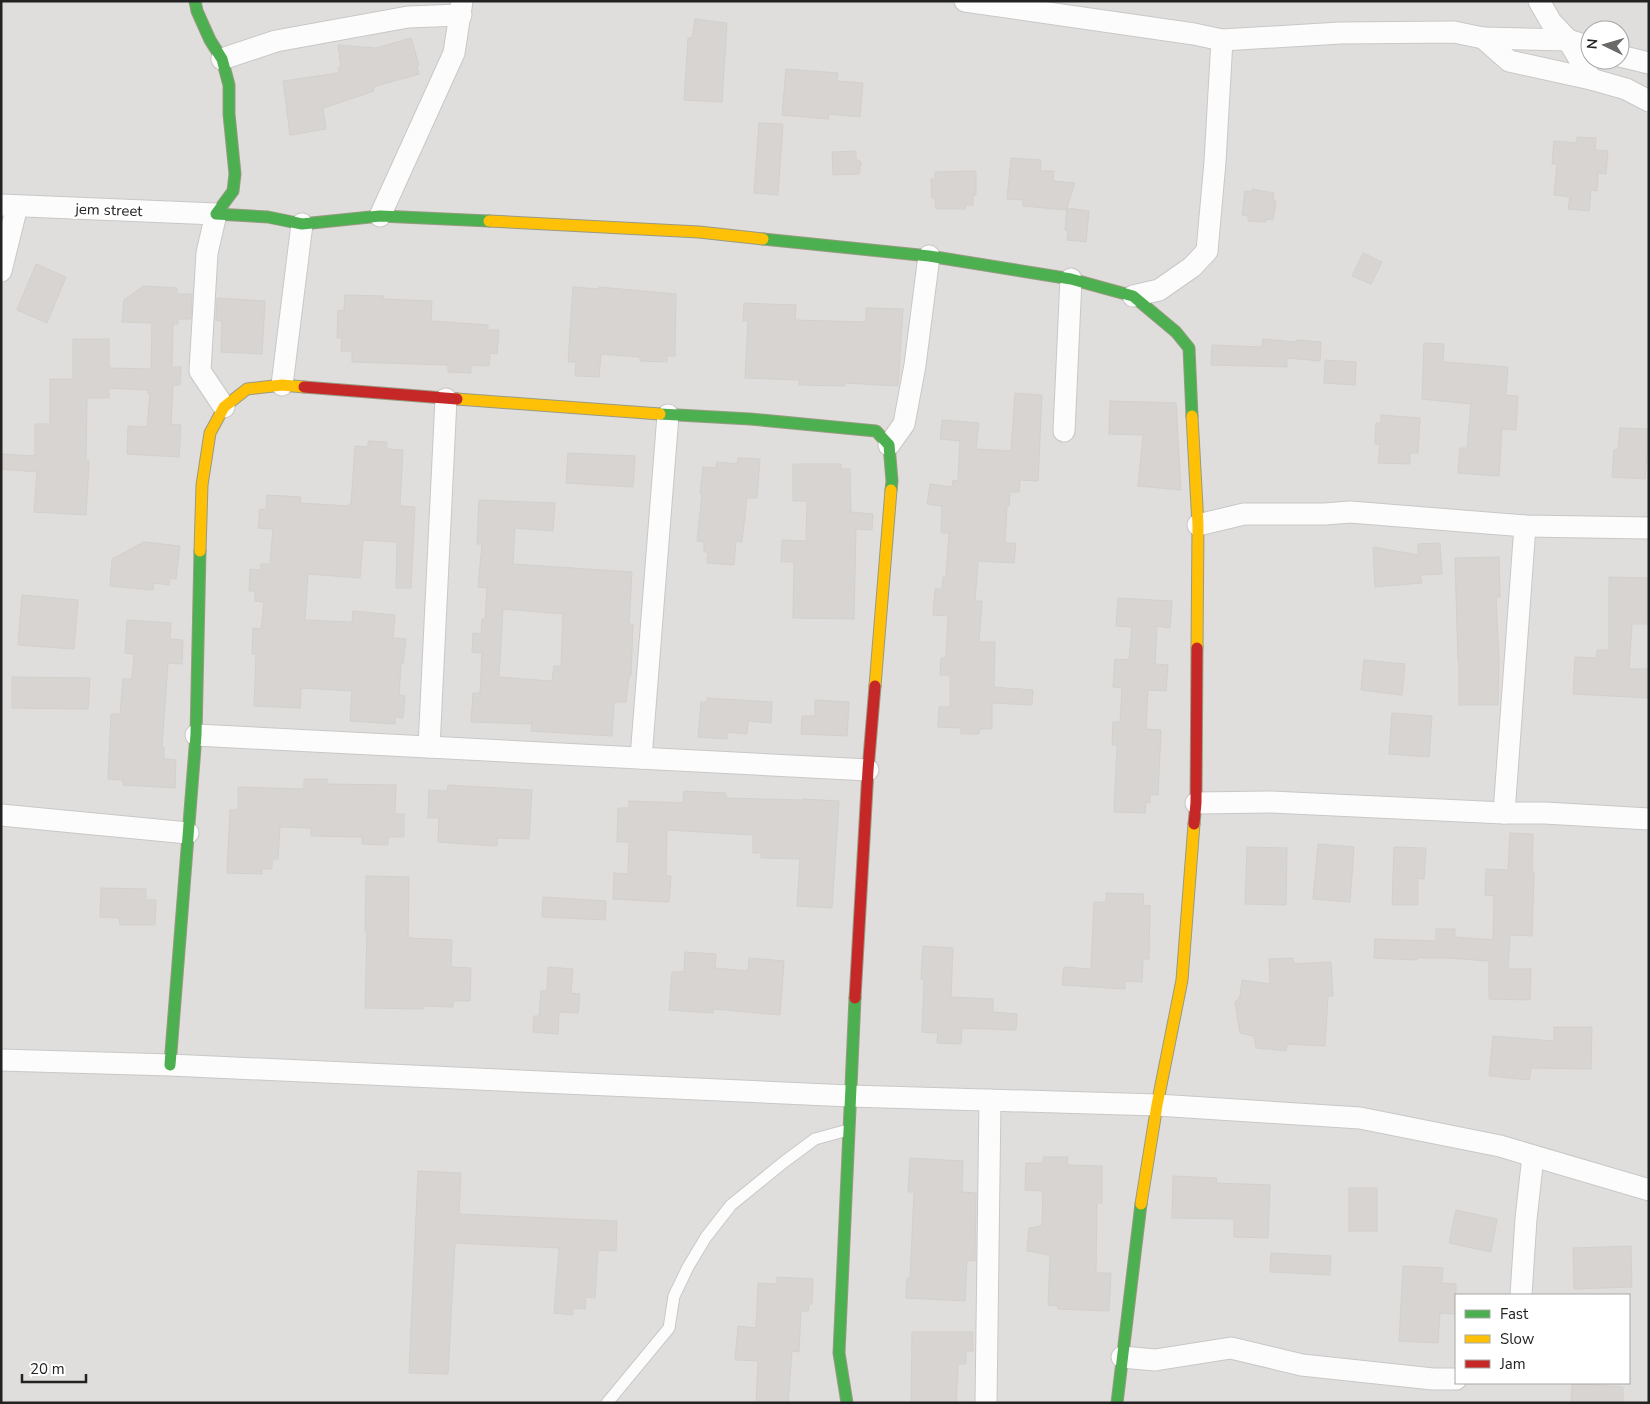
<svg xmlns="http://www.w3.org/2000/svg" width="1650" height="1404" font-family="'Nunito Sans',sans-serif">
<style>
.residential{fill:#dfdedc;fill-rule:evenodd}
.building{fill:#d7d4d2;stroke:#d3d0cc;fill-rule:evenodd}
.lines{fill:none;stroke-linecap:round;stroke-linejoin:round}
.lane-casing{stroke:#c9c8c7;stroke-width:13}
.street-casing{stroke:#c9c8c7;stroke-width:23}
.fast-casing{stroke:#999a82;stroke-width:13}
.slow-casing{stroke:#999a82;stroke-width:13}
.jam-casing{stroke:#999a82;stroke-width:13}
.lane{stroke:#fdfcfc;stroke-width:11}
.street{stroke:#fdfcfc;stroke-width:21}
.fast{stroke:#4caf50;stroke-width:11}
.slow{stroke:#ffc107;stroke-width:11}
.jam{stroke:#c62828;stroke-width:11}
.labels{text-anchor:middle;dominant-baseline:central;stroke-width:5;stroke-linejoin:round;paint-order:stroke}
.street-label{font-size:15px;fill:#222;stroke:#fff}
</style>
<rect width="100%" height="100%" fill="#f0eeeb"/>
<!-- residential -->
<path class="residential" d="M1,1H1649V1403H1ZM1590,30H1620V60H1590ZM1456,1295H1629V1383H1456Z"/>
<!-- building -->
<g class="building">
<path d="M695,19L727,23L722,102L684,100L688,38H692Z"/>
<path d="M411,38L419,65L417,66L419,74L373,87L374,91L323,108L326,129L290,135L283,81L339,73L338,68L341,67L338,45L376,48Z"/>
<path d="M786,69L838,73L837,81L863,83L860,117L829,114L828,119L782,115Z"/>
<path d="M759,123L783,124L778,195L754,193Z"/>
<path d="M1577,137L1596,138L1595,150L1608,151L1606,174L1598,173L1597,191L1591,190L1589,211L1568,209L1570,197L1554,195L1557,164H1552L1554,141L1577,143Z"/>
<path d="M856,151V159L861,162L859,174L833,175L832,152Z"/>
<path d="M1011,158L1041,160L1040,171H1054L1053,181L1075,183L1066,210L1023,206V200L1007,199Z"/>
<path d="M976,171V195H973V205H966L965,209H936L935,198H932L931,179H935V172Z"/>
<path d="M1252,189L1274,193L1273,200L1276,201L1273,220L1267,219L1266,222L1248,221V216L1242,215L1245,191L1252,192Z"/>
<path d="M1067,208L1089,211L1086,242L1067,240L1068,231L1065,230Z"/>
<path d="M1363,253L1382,262L1371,284L1352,276Z"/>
<path d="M36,264L66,277L47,323L17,310Z"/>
<path d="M143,286L177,288V294H192L191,319H178V324H173L172,367H181L180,385H173L171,424L181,425L179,457L127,454L128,426L147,427L150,394H148V390L109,388V398H87L86,460L89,461L86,515L34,512L37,472L1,469V454L35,456V424H50V379H73V339H109V368L151,369L152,323L122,322L124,300Z"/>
<path d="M573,287L599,289V287L676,294L675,356H667V362L640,361V357L601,354L599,377L575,376L576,362H568Z"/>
<path d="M345,295L384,296L383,299L432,301L431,321L488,325V330H499L497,354L490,353L489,366L471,365V373L448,372V365L352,362V351H341L342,338H337L338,310L344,311Z"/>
<path d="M217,298L265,301L262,354L221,352L222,321L216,320Z"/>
<path d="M744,303L796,305L795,320L866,322V308L903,309L898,386L845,383V386L799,385V380L745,378L748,321H743Z"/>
<path d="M1263,339L1296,342L1297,340L1321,342L1320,361L1287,358V367L1211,365L1212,345L1262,347Z"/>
<path d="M1424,343L1444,344L1443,362L1508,367L1506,395L1518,396L1516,430L1502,429L1499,476L1458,473L1460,448H1467L1471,404L1422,399Z"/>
<path d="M1325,360L1356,362L1355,385L1324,383Z"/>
<path d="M1015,393L1042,395L1038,481L1020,480L1019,492H1010L1009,506H1007L1005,543H1016L1014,563L978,561L975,601H982L979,642H995L994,687L1033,690L1032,705L992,703V729H980L979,734H961V728L938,727L939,707H950V675H940L941,658H946L948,616L933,615L935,589H942L943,577H946L949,533H941L942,506L927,504L930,484L952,487L953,480L958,481L960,441L940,439L942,420L979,423L976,449L1011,451Z"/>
<path d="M1110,401L1176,403L1181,490L1138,486L1143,435L1109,434Z"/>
<path d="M1381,415L1420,418L1418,453H1410V464L1378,463L1380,444H1375L1376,423H1381Z"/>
<path d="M1620,428L1649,429V452H1647L1645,479L1612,477L1614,450H1618Z"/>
<path d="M368,441L387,442V449L403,450L400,506L415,507L411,588H396L397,542L363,540L360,578L308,574L305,620L352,622L353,611L395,615L393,638L406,639L403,664L401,663L399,695L405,696L403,718L395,717V724L350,721L352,691L301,688L300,708L254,706L256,654H252L253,628L261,629L264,602L255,601V591H249L250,569L261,570V564H270L273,529L258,528L260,509L266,510L267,495L301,497L300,503L349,506V504H351L355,446L368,447Z"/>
<path d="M568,453L635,456L633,487L566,483Z"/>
<path d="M738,458L760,459L757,498H747L742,542L736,541L734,565L707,563L708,552H704V542L697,541L702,494H700L703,467L716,468L717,462L737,464Z"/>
<path d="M793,464H841V469H850L851,512L873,514L872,530L856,529L854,619L793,618L794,562H781L782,540L806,541L807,501H793Z"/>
<path d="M479,500L555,503L553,531L515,528L513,564L632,572L629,624H633L631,676H629L626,702H614L612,736L531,731L532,724L471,722L473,693H480L482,653L472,652L473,633L481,634L482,619H485L487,588L478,587L482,544H477ZM503,609L563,614L561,666H554L552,681L499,677Z"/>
<path d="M144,542L180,546L176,579L170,578L169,585L154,583L153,590L110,586L112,559Z"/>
<path d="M1440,543L1442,574L1420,575L1422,583L1375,587L1373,547L1418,555V544Z"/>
<path d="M1499,557L1500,597H1496L1499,659L1498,705H1459V661H1458L1455,558Z"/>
<path d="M1609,577L1649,578V624H1632L1629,669H1649V698L1573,694L1575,657L1596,658L1597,650H1609Z"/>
<path d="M22,595L78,600L74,649L18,645Z"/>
<path d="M1118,598L1172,601L1170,628L1157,626L1155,664L1168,665L1166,691L1148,690L1146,729L1161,730L1158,795L1150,794V803L1146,802L1145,813L1114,812L1117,745H1112L1113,722H1120L1122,688L1113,687L1115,659L1129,660L1132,627L1116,626Z"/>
<path d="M127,620L171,623L170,639L183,640L182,664L168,663L162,747H164V759L176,760L175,788L123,785V780L108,779L111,714H120L123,679H132L134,654L125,653Z"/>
<path d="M1364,660L1405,664L1402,695L1361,690Z"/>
<path d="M12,677L90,678L88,709L12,708Z"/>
<path d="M707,698L772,702L771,723L748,721L747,734L727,732V739L698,737L701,702H707Z"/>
<path d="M815,700L849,702L847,736L801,734L802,716H815Z"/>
<path d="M1392,713L1432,716L1429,757L1389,754Z"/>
<path d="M304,779H327V784L396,785L395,814H404V837H388V845L362,844V837L311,836V828L280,827L278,859H272V869H262V874L227,873L230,810H238V787L304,789Z"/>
<path d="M448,785L532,790L529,839L497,838V846L438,842L439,818H428L429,790L447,791Z"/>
<path d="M684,791L726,793V798L803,800V799L839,801L832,908L797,906L800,859L761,858V853H753V835L667,830L666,876H671L669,902L613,899L614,873L628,874L629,842H617L618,808H629V801L683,803Z"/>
<path d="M1510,833L1533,834L1532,871L1534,872L1532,936L1510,935L1508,969H1531L1530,1000L1489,999V961L1447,958H1417V960L1374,958L1375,939L1436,941V929H1455V937L1493,940L1494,896L1485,895L1486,869L1508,870Z"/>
<path d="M1318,844L1354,847L1350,902L1313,899Z"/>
<path d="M1247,847L1287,848L1286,905L1245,904Z"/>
<path d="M1394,847L1426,848L1424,879L1418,878V905H1392Z"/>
<path d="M366,876L409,877L408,938L452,940L451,967L471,968L470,1001H453V1007L423,1006V1009L365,1008L367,931H365Z"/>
<path d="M101,888L146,889V900H156L155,925H120L119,918L100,917Z"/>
<path d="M1106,893L1144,894L1143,905L1150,906L1149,959H1143L1142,982L1125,981V989L1062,985L1064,967L1091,969L1094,902H1106Z"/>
<path d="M543,897L606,901L605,920L542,917Z"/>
<path d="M923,946L953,948L951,997L993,999V1012L1017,1014L1016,1030L962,1028L961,1044L937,1043L938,1033L922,1032L924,980L921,979Z"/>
<path d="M685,952L716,954L715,968L748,971L749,958L784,961L780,1015L713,1009V1013L669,1010L672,972H684Z"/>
<path d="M1293,958L1294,964L1331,962L1333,996H1328L1325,1046L1287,1044L1286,1051L1256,1048L1254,1036L1240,1033L1235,1003L1240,996L1242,980L1270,984L1269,959Z"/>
<path d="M548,967L573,969L571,993L580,994L578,1013L559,1012L558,1034L533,1032L534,1016H539L541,991H547Z"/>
<path d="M1554,1027H1592L1591,1069L1531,1068L1529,1080L1489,1076L1493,1036L1554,1041Z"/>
<path d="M1043,1157H1068L1067,1165L1102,1166V1203H1097L1096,1273H1111L1109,1311L1058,1309V1306L1048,1305L1050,1255L1027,1251L1029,1228L1042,1226L1043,1191L1025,1190L1026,1163H1043Z"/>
<path d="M910,1158L963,1161L962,1192L976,1193L975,1261L967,1260L965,1301L906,1298L907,1278H910L914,1192H908Z"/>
<path d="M418,1171L461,1173L459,1214L617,1221L616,1251L598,1250L595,1298L586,1297L585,1309L573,1308V1315L554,1313L559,1248L455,1243L448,1374L409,1373Z"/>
<path d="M1173,1176L1217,1178L1216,1183L1270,1185L1268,1238L1234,1237V1219L1172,1218Z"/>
<rect x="1349" y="1188" width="28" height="43"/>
<path d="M1456,1210L1497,1219L1491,1252L1449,1243Z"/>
<path d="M1631,1246L1632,1287L1574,1289L1573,1248Z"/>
<path d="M1271,1253L1331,1256L1330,1275L1270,1272Z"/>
<path d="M1403,1266L1443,1268L1442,1283L1456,1284V1314L1440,1313L1438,1343L1399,1341Z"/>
<path d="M777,1277L813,1279L812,1304H809L808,1311H801L799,1352L792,1351L788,1403H756L758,1361L735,1360L738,1326L756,1328L758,1283L777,1284Z"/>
<path d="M912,1332H973V1351H966V1364H958L956,1403H911Z"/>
<path d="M1572,1383L1623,1387V1403H1571Z"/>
</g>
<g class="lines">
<!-- lane casing -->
<g class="lane-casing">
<path id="lane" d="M607,1403L669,1328L674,1296L688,1267L706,1237L731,1205L784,1162L815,1139L848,1130"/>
</g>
<!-- street casing -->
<g class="street-casing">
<g id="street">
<path d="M965,1L1194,34L1222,40L1340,33L1454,32L1483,38L1509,61L1591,79"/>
<path d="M1539,1L1551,22L1568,40L1591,79L1626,89L1649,101"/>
<path d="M1483,38L1568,40L1590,47"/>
<path d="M1620,56L1649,63"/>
<path d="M222,59L276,41L408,17L461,15"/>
<path d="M1,205L216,214L207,253L200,371L224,407"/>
<path d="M380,216L454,53L462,1"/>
<path d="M1,271L17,206"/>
<path d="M1133,296L1159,290L1192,267L1207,251L1215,162L1222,40"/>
<path d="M282,385L302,224"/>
<path d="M1064,431L1071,279"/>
<path d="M889,445L904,424L915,365L929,256"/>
<path d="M1198,525L1244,514H1325L1350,512L1525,526L1649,528"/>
<path d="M196,735L868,770"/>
<path d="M429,747L446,399"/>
<path d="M641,758L668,415"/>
<path d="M1196,803L1271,802L1504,813H1545L1649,819"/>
<path d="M1504,813L1525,526"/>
<path d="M1,815L188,833"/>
<path d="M1,1060L170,1065L850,1096L1157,1105L1360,1118L1500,1146L1649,1190"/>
<path d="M1521,1295L1526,1219L1533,1156"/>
<path d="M1122,1357L1155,1360L1231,1348L1302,1365L1433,1379H1456"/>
<path d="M986,1403L990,1100"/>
</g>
</g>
<!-- fast casing -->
<g class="fast-casing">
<g id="fast">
<path d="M195,1L197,11L210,40L222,59L229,85V114L235,174L233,191L216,214L268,217L302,224L380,216L489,221"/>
<path d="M763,239L929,256L1071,279L1133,296L1176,332L1189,348L1192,416"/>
<path d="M660,414L750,419L876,431L889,445L892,481L891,490"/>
<path d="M170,1065L196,735L200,551"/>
<path d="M847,1403L839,1353L855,998"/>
<path d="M1117,1403L1141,1204"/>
</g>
</g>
<!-- slow casing -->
<g class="slow-casing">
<g id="slow">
<path d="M489,221L699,232L763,239"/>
<path d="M457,399L660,414"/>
<path d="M1192,416L1198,525L1197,648"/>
<path d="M200,551L202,485L210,433L224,407L247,389L282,385L304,387"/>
<path d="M875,686L891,490"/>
<path d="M1141,1204L1157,1105L1182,980L1194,824"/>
</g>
</g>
<!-- jam casing -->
<g class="jam-casing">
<g id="jam">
<path d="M304,387L457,399"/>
<path d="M1194,824L1196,803L1197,648"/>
<path d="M855,998L868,770L875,686"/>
</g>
</g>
<!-- lane -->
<use href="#lane" class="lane"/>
<!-- street -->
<use href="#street" class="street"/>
<!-- fast -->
<use href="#fast" class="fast"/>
<!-- slow -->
<use href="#slow" class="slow"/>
<!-- jam -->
<use href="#jam" class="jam"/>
</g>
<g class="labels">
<!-- street labels -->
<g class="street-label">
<text transform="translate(109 210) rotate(2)">jem street</text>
</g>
</g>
<!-- border -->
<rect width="1650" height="1404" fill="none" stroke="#222222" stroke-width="5"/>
<!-- legend -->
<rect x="1455" y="1294" width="175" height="90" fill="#ffffff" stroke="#a7a7a7"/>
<rect x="1465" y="1310" width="25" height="8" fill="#4caf50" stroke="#a7a7a7"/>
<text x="1500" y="1319" font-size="15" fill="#222222">Fast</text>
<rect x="1465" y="1335" width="25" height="8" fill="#ffc107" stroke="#a7a7a7"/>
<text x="1500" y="1344" font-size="15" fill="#222222">Slow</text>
<rect x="1465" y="1360" width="25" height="8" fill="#c62828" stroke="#a7a7a7"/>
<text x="1500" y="1369" font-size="15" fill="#222222">Jam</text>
<!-- north arrow -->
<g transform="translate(1605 45) rotate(275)"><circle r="24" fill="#ffffff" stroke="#a7a7a7"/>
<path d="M0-4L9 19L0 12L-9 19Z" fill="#6a6968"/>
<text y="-8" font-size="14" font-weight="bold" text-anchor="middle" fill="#222222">N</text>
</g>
<!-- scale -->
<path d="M22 1374v8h64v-8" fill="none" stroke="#222222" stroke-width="2.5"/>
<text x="30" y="1374" font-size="15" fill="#222222" stroke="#ffffff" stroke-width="4" paint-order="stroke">20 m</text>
</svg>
